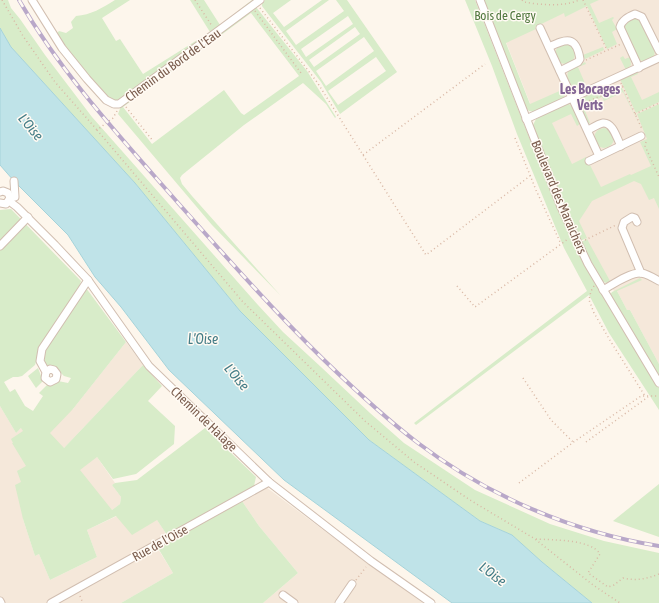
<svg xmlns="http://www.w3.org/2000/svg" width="659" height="603" font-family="'Asap Condensed',sans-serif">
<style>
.residential{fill:#f5e8da}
.green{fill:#d8ecc9;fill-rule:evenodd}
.water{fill:#bfe3e8;stroke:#a5d3da}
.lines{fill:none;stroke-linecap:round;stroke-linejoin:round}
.minor-casing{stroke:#d1beb0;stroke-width:9}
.path{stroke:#d9b8a5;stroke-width:1.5;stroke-dasharray:1 3;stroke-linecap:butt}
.minor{stroke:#fff;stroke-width:7}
.rail-casing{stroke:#b9a8c9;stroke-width:4}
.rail{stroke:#fffaf3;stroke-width:2.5;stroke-dasharray:8;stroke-linecap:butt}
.labels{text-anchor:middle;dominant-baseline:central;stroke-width:3;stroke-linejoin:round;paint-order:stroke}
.park-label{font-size:13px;fill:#537a41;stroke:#fffaf3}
.street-label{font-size:13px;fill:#7a5c4d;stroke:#fffaf3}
.neighbourhood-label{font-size:14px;font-weight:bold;fill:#846695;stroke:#fffaf3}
.water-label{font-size:14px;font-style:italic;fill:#437c86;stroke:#fffaf3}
</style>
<rect width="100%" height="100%" fill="#fdf6ec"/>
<!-- residential -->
<g class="residential">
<path d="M579,0H659V364L630,310H627L617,291L615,293L589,248L570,205L502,32Z"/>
<path d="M126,342L143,365L64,448L97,457L115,483L112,485L121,497L120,504L112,510L23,519L35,556L39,554L50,580L97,557L87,530L117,516L157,520L171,541L158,549L173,573L121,603H0V406L16,433L21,428L73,409Z"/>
<path d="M266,487L330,535L423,603H263L298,573L259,526L242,501Z"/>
</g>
<!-- green -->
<g class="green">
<path d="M0,0H8L11,8L20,19L45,55L92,117L258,305L283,332L321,367L370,413L404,443L475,490L550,524L604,541L659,553V603H592L542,562L512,535L480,521L369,440L240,311L135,183L11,47L0,28Z"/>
<path d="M115,0H130L102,18L116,41L120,39L143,74L210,32L190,0H204L220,25L252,0H256L222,25H220L212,33L120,100H110L92,84L56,34L59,31L66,33L73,28L71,22L76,16C91,15 102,8 115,0Z"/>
<path d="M265,0H291L273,13L284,27L322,0H329L286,31L296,45L344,11L336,0H347L397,72L340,114L321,82L262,6V3ZM348,16L353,24L306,57L301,49ZM355,27L360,34L314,67L309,60ZM364,37L374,51L326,86L316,71ZM376,57L386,71L338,105L328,91Z"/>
<path d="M465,0H475L557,208L591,277L659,388V410L609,333L589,295L416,425L414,423L587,291L564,248L517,134L492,66Z"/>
<path d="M484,0H599L590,4L599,23L613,17L614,18L612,20L617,29L612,32L617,44L607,49L587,6L565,17L564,13L560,15L535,27L536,29L506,43L530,104L564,89L565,95L564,98L535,112L529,111L526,108Z"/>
<path d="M256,7L307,71L336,117L335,118L326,104L303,83L244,125L182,175L180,178L182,184L192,196L281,296L212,225L118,114L121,106ZM251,13L299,76L244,115L241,113L224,90L152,144L123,107Z"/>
<path d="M633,18L640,20L655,49L654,57L645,62L637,59L624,29V24Z"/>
<circle cx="565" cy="54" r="10"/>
<path d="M603,47L604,50L585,59L583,55Z"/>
<path d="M623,56L625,59L630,57L631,65L626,70L620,58Z"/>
<path d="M585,62L586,64L578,67L587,88C585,89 580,92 578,92C569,92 566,78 568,72L573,68Z"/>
<path d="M637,71L638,74L631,77L642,100L659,92V102L636,113L620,79Z"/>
<path d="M622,88L642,130L623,92L604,101L602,97L583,106L590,123L588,124C584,116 576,107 581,98L599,89L602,96Z"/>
<path d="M568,103L574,109L581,123L577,126L571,114L552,123L572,164L586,157L601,187L630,174L631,175L651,166L640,142L647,139L637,114L659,104V209L654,198L649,200L641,184L634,181L592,201L579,221L587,238L580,241L563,201L533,125L536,119Z"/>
<circle cx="604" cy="138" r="10"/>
<path d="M11,209L81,281L79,287L45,341L40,350L35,365L22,376L18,377H13L4,382L10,392L15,389L25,406L33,411L43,396L39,393L47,385H52L58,381L68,383L71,378L64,376L57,369L46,367L43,353L86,288L126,342L73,409L50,433L64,448L143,365L162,386L148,401L175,426L174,444L136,474L113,479L97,457L80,470L112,510L120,504L121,497L112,485L115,483L137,480L205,428L256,477L254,486L167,535L157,520L132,535L116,516L87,530L97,557L50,580L39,554L35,556L23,519L15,485L21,482L17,471L26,466L12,443H13L11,439L23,431L21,428L16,433L0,406V210Z"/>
<path d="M587,239L610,281L606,283L602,281L581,242Z"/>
<path d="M640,278L642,280L617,291L627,310H630L659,364V376L610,295L612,292Z"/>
<path d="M38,368L43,381L36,388L28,376Z"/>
<path d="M659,484V537L613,521Z"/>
<path d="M242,501L259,526L298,573L263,603H121L173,573L158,548Z"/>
</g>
<!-- water -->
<path class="water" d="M0,28L11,47L135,183L240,311L369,440L480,521L512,535L542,562L592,603H452L284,480L169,370L121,307L95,277L68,235L14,181L0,165Z"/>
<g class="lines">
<!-- minor casing -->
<g class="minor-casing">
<g id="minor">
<path d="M32,0L62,48L87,79L106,100L114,104H119L260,0"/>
<path d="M480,0L561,207L588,264L659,383"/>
<path d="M540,28L599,156"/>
<path d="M549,47C566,39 576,35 580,59L578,62L560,71"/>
<path d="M639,68L620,27C622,20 628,17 635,14L642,17L659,51"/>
<path d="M526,119L659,58"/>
<path d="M588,130C592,128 598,124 603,123C613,122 617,139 621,146"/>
<path d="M589,161L641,136"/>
<path d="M0,192L3,191L8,193L10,198L6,204L0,203"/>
<path d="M10,198L15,197L14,181"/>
<path d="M9,201L17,207L55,245L88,280L149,366L269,482L371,561L431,603"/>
<path d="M637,222L635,218L632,217L624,222L622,228L641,273"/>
<path d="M0,246L28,217"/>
<path d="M603,290C612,285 630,272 641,273C647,274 654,278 659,281"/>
<path d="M46,372L50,369L54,370L57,374L56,379L50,382L45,378L46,372L40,361L42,349L88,280"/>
<path d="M283,595L294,603"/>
<path d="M0,601L1,603"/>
<path d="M51,603L269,482"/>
<path d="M339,603L352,584"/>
</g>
</g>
<!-- path -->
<g class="path">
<path d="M2,0L23,36L55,82L97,130"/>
<path d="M195,0L212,26"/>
<path d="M522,0L524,2C540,5 564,7 579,0"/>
<path d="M583,0L607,50"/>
<path d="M260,8L317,82L426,255L530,176"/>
<path d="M255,11L301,73"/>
<path d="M586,60L621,44"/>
<path d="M621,83L642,129"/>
<path d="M582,104L623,86"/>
<path d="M126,107L153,141"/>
<path d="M117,111L113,118L97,130L243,302L365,421L414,462L470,500L535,539L593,585L620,603"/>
<path d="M635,114L659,103"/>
<path d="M515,138L536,190L561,244"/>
<path d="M646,142L645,146L659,177"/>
<path d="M363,155L485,64"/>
<path d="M585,240L616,225"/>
<path d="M457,286L475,307L568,239"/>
<path d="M594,286L591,291L589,300L594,313L611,342L645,396"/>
<path d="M523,378L551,420L574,443"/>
<path d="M586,442L648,397"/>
<path d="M519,483L575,441L641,396H659"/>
<path d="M536,539C552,540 591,539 600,554L588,573L608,587L614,585L623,578C636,581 647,579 659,574"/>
<path d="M356,580L366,567"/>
<path d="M80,596L83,603"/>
</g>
<!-- minor -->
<use href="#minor" class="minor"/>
<!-- rail casing -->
<g class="rail-casing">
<path id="rail" d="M19,0C63,76 122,139 179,204C226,257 273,310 324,360C354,389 385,418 418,443C488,496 572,532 659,546"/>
</g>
<!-- rail -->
<use href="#rail" class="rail"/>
</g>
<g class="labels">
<!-- park labels -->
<g class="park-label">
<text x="505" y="15">Bois de Cergy</text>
</g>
<!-- street labels -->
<g class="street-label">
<text transform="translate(173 65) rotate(-36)">Chemin du Bord de l'Eau</text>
<text transform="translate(559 197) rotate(67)">Boulevard des Maraichers</text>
<text transform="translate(204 419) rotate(44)">Chemin de Halage</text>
<text transform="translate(160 543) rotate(-29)">Rue de l'Oise</text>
</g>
<!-- neighbourhood labels -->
<g class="neighbourhood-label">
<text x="590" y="89">Les Bocages<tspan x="590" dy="16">Verts</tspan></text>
</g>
<!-- water labels -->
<g class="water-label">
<text transform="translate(31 127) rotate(50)">L'Oise</text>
<text x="203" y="339">L’Oise</text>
<text transform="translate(237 377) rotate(50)">L'Oise</text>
<text transform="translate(493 574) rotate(37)">L'Oise</text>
</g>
</g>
</svg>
